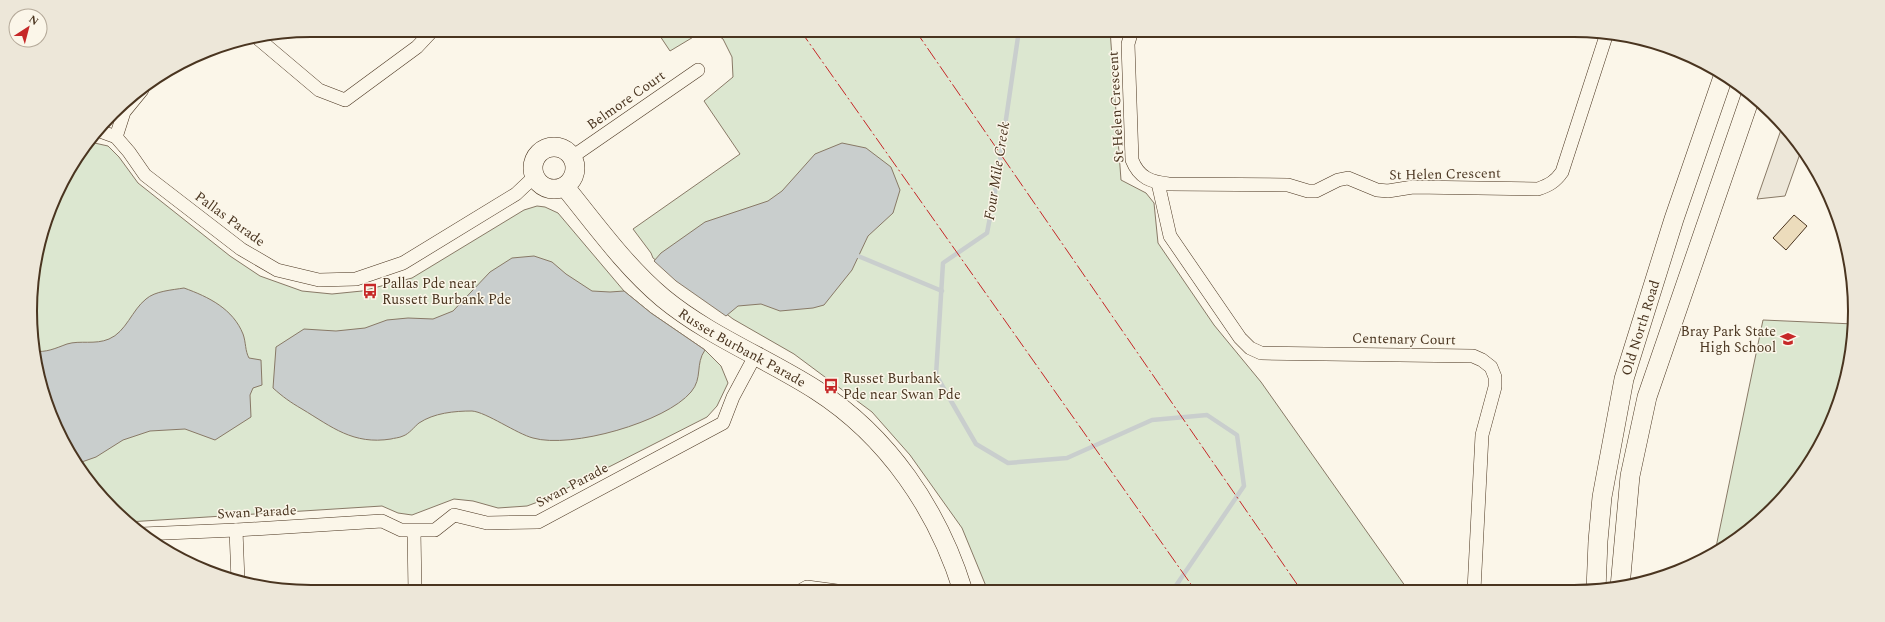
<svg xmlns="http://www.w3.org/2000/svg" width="1885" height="622" font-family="Spectral,serif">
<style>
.green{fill:#dce7d0;stroke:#887966}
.parking{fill:#ede7d9;stroke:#887966}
.water{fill:#c9cecd;stroke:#887966}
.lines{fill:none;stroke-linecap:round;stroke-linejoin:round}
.stream{stroke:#c9cecd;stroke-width:4.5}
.building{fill:#ecdcbc;stroke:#4a3520}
.street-casing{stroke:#4a3520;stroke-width:14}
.secondary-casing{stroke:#4a3520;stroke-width:20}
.street{stroke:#fbf6e9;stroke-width:13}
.secondary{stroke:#fbf6e9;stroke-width:19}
.power{stroke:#c62828;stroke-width:1;stroke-dasharray:14 3 2 3;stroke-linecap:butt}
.labels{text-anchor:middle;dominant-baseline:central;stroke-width:3;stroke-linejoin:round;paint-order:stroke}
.street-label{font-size:14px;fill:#4a3520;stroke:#fbf6e9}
.poi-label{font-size:14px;fill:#4a3520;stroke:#fbf6e9;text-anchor:start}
.water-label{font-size:15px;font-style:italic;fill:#4a3520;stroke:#fbf6e9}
.rim{fill:none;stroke:#4a3520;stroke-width:2}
</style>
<rect width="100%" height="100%" fill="#fbf6e9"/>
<!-- green -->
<g class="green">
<path d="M656,30H1110L1121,180L1146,193L1154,203L1158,243L1214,325L1261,382L1408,590L988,591L962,528L910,455L872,412L794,354L733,319L653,258L651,253L633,229L740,154L704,101L733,77L732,57L723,39L716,34L700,33L670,51Z"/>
<path d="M90,142L108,146L119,157L138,183L230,256L260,276L302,291L332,294L362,291L412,278L524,210L537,206L545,207L558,213L624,291L651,313L705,350L721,366L728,383L717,406L707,417L546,499L527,506L498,508L473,501L454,499L412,515L398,513L382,506L128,522L112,510L77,467L40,384L31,329L32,275L59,187L86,143Z"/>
<path d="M1763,320L1854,324L1850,366L1817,451L1759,522L1715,552Z"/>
</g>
<!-- parking -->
<path class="parking" d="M1783,124L1802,148L1785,196L1757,199Z"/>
<!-- water -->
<g class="water">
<path d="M842,143L866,148L891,167L900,190L893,213L868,236L852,270L824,305L813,308L780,311L761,304L738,306L726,316L676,281L654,261L661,253L705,222L768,201L782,191L815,154Z"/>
<path d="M534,256L552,262L566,274L592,291L610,292L624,291L651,313L705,350C695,364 703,378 691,392C666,422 571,449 533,438C517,434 486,412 472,411C454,411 434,413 419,423C414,427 409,434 403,436C399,438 394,438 391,439C353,445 332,427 302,409C290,402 283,397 273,388L276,347L304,329L336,331L365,328L387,320L408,318L433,319L453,311L490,272L512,258Z"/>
<path d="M184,288C209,297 233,309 243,334C246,342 245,351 249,358L261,360L262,385L253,388L250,395L251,417L215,440L185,429L150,431L123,440L96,457L76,464L40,384L34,351C46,353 56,348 67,344C80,340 95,345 109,339C126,332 132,310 146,299C155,291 172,290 184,288Z"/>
</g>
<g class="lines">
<!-- stream -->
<g class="stream">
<path d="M1019,30L997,181L987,233L943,263L936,375L976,444L1008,463L1067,458L1152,420L1207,415L1237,435L1244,486L1173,590"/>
<path d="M858,256L942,291"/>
</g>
</g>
<!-- building -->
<path class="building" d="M1794,215L1807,226L1786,250L1773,238Z"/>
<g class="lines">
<!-- street casing -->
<g class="street-casing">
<g id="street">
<path d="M1132,30L1128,44L1132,160C1139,178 1151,182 1169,184L1288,185L1308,191H1316L1338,180L1348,178L1377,190L1388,191L1413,187L1538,189C1549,185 1555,182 1562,172L1607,33"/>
<path d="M255,36L319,90L345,100L417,47L432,31L440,30"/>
<path d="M97,130L116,137L129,152L145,175L241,249L277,270L319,280L356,279L403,263L516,194L534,177"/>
<path d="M116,137L124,112L142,90"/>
<path d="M572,157L698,70"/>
<path d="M1158,183L1170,236L1240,338L1250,348L1261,353L1473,356L1482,360L1491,367L1495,377V387L1482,435L1474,590"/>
<path d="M236,530L238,581"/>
<path d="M414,531L415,592"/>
<path d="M142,534L236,530L382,521L401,530H435L454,515L487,523L538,522L723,423L733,397L755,356"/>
<path d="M800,591L807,587L837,591"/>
</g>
</g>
<!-- secondary casing -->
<g class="secondary-casing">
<g id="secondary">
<circle cx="554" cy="168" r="21"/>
<path id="s1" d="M565,187C596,225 625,266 663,298C709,336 766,358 816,390C888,436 938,510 963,591"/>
<path d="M1620,587L1630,476L1647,397L1751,95"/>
<path id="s2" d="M1596,590L1598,541L1602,497L1624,379L1674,219L1724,74"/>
</g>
</g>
<!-- street -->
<use href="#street" class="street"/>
<!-- secondary -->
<use href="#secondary" class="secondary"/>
<!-- power -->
<g class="power">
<path d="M800,30L1195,590"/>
<path d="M915,30L1301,590"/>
</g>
</g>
<!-- icons -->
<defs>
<g id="bus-bare" transform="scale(1.2)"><path d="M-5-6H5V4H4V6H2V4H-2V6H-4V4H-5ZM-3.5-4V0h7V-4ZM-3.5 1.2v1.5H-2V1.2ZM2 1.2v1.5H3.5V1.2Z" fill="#c62828" stroke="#fbf6e9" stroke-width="2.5" paint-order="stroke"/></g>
<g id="school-bare" transform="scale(1.2)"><path d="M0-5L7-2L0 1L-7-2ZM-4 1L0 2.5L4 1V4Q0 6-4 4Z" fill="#c62828" stroke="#fbf6e9" stroke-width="2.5" paint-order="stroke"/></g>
</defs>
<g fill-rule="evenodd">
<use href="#bus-bare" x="370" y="291"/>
<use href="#school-bare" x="1788" y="339"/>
<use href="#bus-bare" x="831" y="386"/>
</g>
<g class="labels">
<!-- street labels -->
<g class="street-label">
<text transform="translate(626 100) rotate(-35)">Belmore Court</text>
<text transform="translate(1116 107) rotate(-93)">St Helen Crescent</text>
<text transform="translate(1445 174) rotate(-1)">St Helen Crescent</text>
<text transform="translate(230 219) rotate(36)">Pallas Parade</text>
<text stroke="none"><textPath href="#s2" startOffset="267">Old North Road</textPath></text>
<text transform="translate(1404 339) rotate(1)">Centenary Court</text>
<text stroke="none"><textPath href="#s1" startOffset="242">Russet Burbank Parade</textPath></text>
<text transform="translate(572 485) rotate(-28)">Swan Parade</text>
<text transform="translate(257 512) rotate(-3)">Swan Parade</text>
</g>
<!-- poi labels -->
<g class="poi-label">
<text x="382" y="283">Pallas Pde near<tspan x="382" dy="16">Russett Burbank Pde</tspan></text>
<text x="1776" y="331" text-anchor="end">Bray Park State<tspan x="1776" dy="16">High School</tspan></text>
<text x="843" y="378">Russet Burbank<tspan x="843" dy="16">Pde near Swan Pde</tspan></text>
</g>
<!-- water labels -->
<g class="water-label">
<text transform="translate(997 171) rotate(-81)">Four Mile Creek</text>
</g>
</g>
<!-- crop -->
<path d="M0 0H1885V622H0ZM311 37H1574A274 274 0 0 1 1848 311V311A274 274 0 0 1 1574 585H311A274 274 0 0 1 37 311V311A274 274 0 0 1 311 37Z" fill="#ede7d9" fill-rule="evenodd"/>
<path class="rim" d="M311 37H1574A274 274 0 0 1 1848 311V311A274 274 0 0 1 1574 585H311A274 274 0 0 1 37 311V311A274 274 0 0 1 311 37Z"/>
<!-- north arrow -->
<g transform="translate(28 28) rotate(36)"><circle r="19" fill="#fbf6e9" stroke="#b4a999"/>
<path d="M0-3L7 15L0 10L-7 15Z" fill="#c62828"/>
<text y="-6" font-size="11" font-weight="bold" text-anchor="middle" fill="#4a3520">N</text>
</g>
</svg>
